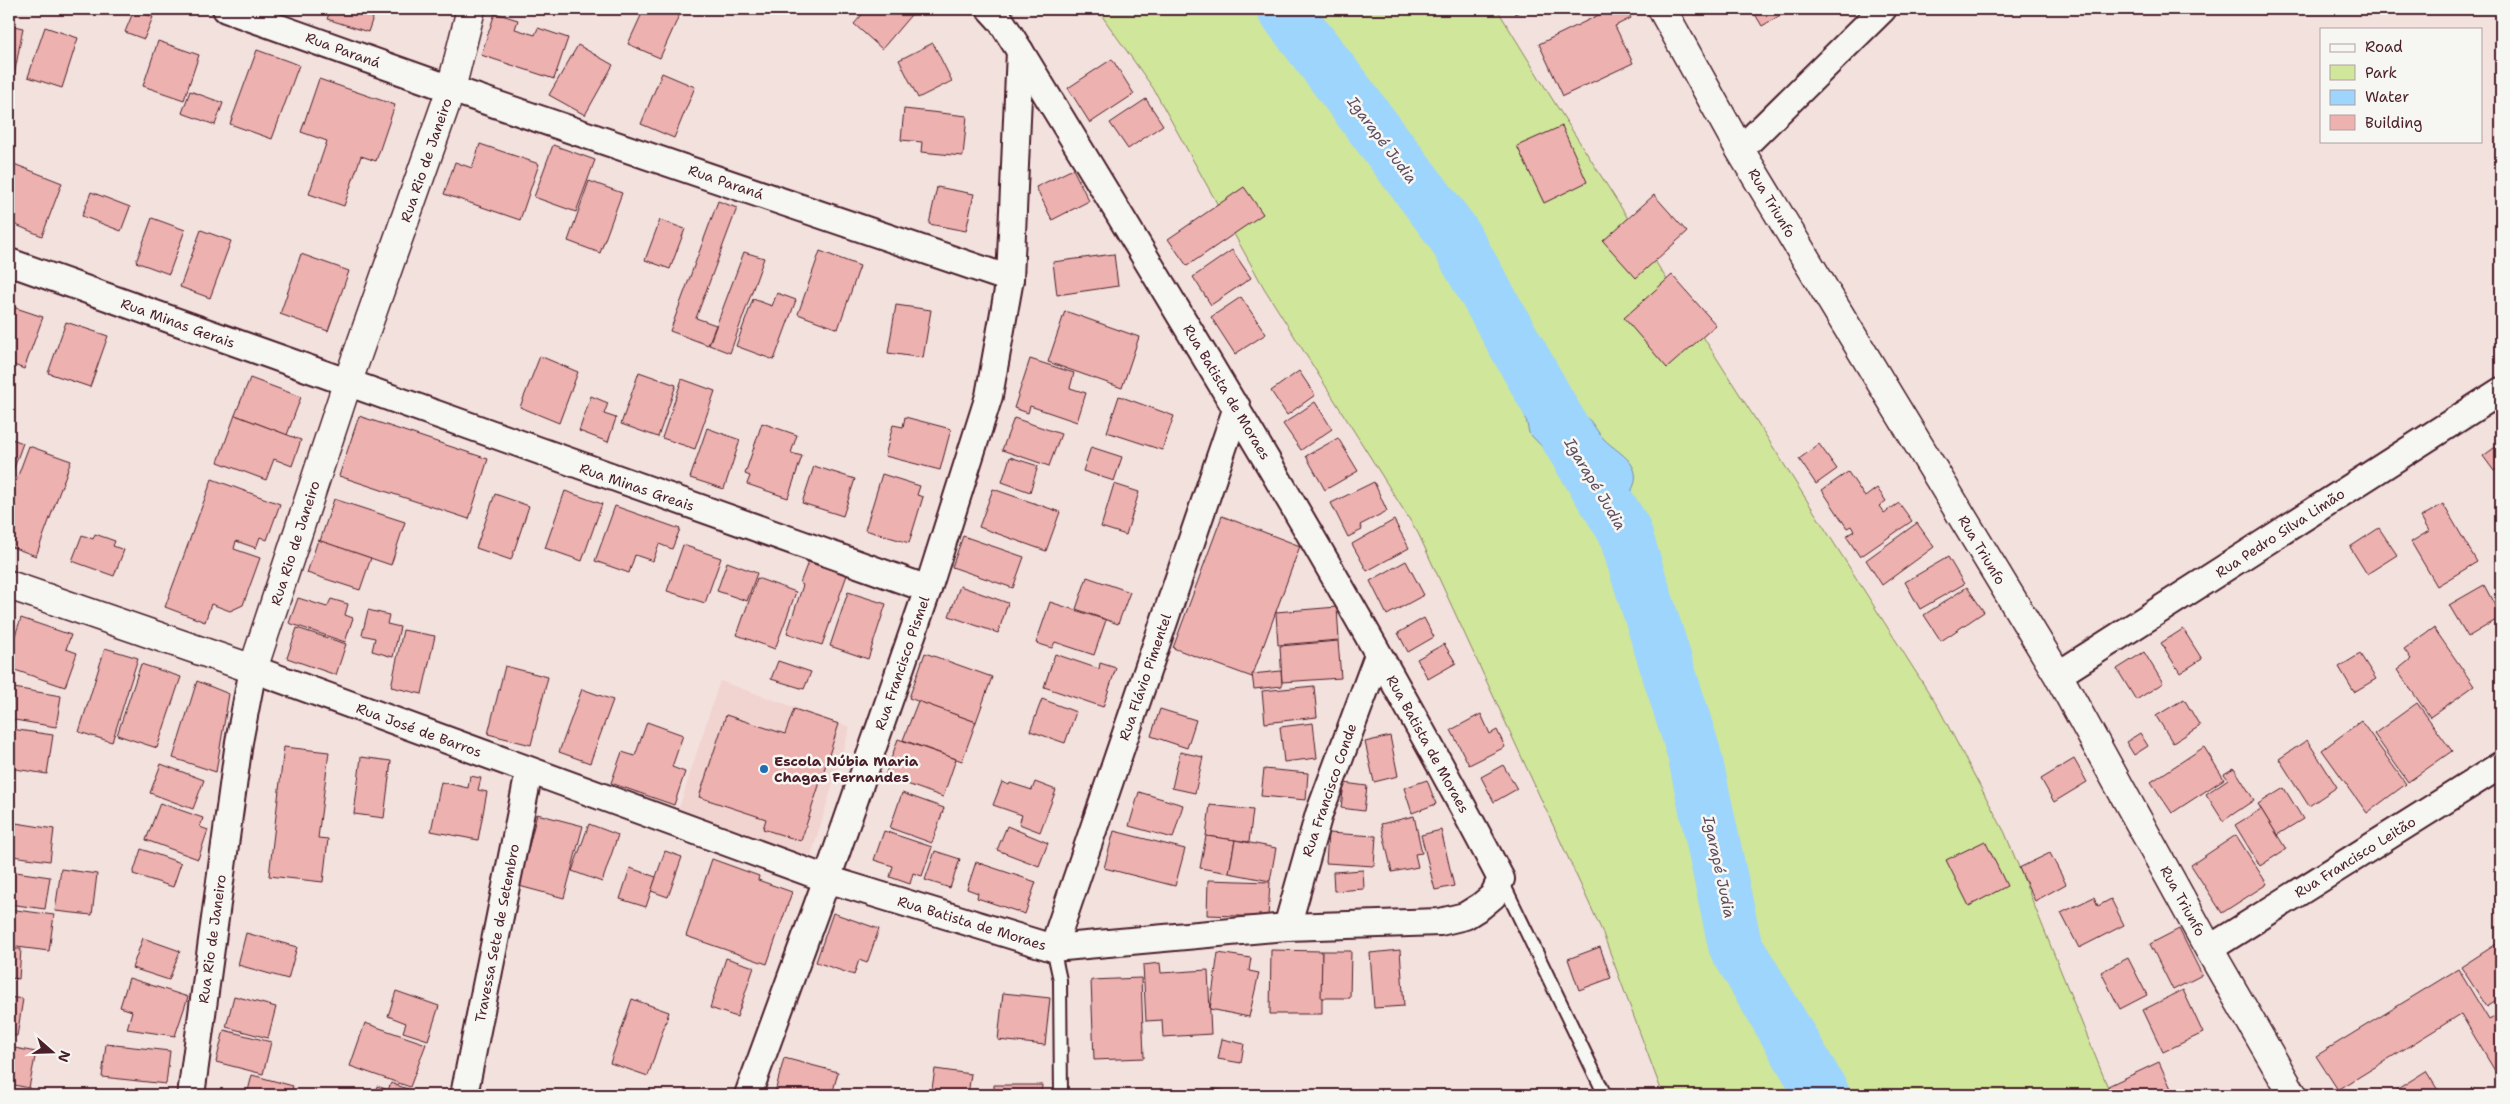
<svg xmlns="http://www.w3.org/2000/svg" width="2510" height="1104" font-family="'Shantell Sans',sans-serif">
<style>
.built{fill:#f1d3d0}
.green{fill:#cfe69b;stroke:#8c8263}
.water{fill:#9ed5fd;stroke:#7c8ca9}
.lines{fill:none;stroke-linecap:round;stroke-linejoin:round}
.river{stroke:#9ed5fd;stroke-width:54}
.building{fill:#edb1af;stroke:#4a1f2b}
.lane-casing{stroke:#4a1f2b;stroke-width:16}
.street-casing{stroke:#4a1f2b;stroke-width:30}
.secondary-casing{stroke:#4a1f2b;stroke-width:31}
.lane{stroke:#f6f6f2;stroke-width:12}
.street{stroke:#f6f6f2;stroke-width:26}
.secondary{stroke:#f6f6f2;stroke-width:28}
.poi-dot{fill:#1f6fb2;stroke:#f6f6f2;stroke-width:2}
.labels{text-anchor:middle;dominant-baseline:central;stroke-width:5;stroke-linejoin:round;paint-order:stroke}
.street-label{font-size:14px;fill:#4a1f2b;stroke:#f6f6f2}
.poi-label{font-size:14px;font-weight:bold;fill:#4a1f2b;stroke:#f6f6f2;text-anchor:start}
.water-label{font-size:15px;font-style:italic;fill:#5f4c60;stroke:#f6f6f2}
</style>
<rect width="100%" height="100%" fill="#f3e1de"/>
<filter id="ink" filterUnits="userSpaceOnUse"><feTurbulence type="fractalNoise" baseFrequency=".02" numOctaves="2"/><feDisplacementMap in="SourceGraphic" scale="10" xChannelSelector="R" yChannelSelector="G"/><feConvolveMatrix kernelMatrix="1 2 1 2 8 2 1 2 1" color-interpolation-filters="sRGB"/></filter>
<g filter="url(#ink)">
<!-- built -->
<path class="built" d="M720,681L850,727L811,856L678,811Z"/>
<!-- green -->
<path class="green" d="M1097,9H1497L1551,97L1938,707L2005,833L2111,1095H1663L1602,931L1418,533L1264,288L1153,88Z"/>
<!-- water -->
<path class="water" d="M1516,332C1539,343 1526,353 1533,370C1535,376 1541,385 1546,389C1558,402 1573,408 1586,417C1593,422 1597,432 1603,438C1612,448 1627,455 1633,467C1644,489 1615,511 1597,517L1588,511L1571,477L1529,433L1522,401L1520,377L1504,352L1508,338Z"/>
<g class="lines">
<!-- river -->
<path class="river" d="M1284,9L1452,232L1570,442L1624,530L1694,753L1735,945L1823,1095"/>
</g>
<!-- building -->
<g class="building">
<path d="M331,9H376L368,32L327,19Z"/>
<path d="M644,9H682L660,58L628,44Z"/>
<path d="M867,9H916L882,49L854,24Z"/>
<path d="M1513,9H1525L1515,14Z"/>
<path d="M1611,9H1626L1631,18L1615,26L1633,63L1563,96L1539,44Z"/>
<path d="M1752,9H1791L1762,26Z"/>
<path d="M134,10L153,17L144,39L125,32Z"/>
<path d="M495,13L518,20L515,29L535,35L538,28L568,38L554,79L481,55Z"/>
<path d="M9,25L23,28L14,76L9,75Z"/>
<path d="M45,27L78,38L62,88L28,77Z"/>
<path d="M158,41L199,55L184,100L143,86Z"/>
<path d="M933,43L952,81L918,98L899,60Z"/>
<path d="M578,45L613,65L585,115L549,95Z"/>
<path d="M257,50L299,65L272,139L230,124Z"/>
<path d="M1112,59L1134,94L1090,123L1068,88Z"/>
<path d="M662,73L695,87L674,138L641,124Z"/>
<path d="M319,79L395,105L376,161L361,156L344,206L309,194L327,141L301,132Z"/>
<path d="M190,91L223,103L215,125L182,113Z"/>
<path d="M1146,99L1163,125L1128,149L1110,123Z"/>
<path d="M904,109L967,116L963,156L921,152L922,142L901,140Z"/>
<path d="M1562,126L1587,182L1544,203L1517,146Z"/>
<path d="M480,144L539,164L520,220L444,194L455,162L472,168Z"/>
<path d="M553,145L595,160L576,212L534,197Z"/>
<path d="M9,162L62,183L42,236L9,222Z"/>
<path d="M1073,169L1089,201L1052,220L1036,187Z"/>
<path d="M589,181L622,193L600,253L568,241Z"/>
<path d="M937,187L974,194L966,231L929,224Z"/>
<path d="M1244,187L1263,214L1187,266L1168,239Z"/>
<path d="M91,192L130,207L121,231L82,216Z"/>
<path d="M1654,195L1687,232L1636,278L1603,241Z"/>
<path d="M718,201L737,208L696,318L716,325L708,345L670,331Z"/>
<path d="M152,218L185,230L169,274L136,262Z"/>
<path d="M660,220L685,229L670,269L645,260Z"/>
<path d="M201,230L231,241L210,298L180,287Z"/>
<path d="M1232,250L1251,278L1211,305L1193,277Z"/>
<path d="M820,251L860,266L838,329L798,314Z"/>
<path d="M744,252L764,258L730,353L709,345Z"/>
<path d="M301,254L349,271L328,331L280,314Z"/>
<path d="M1114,254L1118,286L1057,295L1053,262Z"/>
<path d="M1672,275L1716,325L1667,368L1624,318Z"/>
<path d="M777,293L796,300L774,360L736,346L753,299L772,306Z"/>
<path d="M1241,297L1266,334L1235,354L1211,317Z"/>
<path d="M896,305L931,310L923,358L888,353Z"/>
<path d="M10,306L43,317L24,369L9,363Z"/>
<path d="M1065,311L1139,337L1122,388L1048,362Z"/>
<path d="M66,322L108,336L90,387L48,373Z"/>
<path d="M540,356L578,372L559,423L520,407Z"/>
<path d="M1030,359L1074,373L1070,388L1086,393L1077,422L1030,406L1028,413L1014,408Z"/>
<path d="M1299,371L1315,395L1287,415L1271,391Z"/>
<path d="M639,372L676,385L658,437L621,424Z"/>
<path d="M250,378L301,397L287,435L235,415Z"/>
<path d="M682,379L715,391L695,449L662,438Z"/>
<path d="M591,396L608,403L604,414L616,418L608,442L579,431Z"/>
<path d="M1119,396L1174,416L1162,450L1107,432Z"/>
<path d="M1315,402L1332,429L1301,450L1283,424Z"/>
<path d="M235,415L301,440L292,466L274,459L266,480L218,462Z"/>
<path d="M359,416L488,459L469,519L339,476Z"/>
<path d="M905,417L951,429L940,470L885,456L893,425L903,427Z"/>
<path d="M1014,418L1061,434L1049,466L1002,450Z"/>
<path d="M762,423L797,435L791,453L802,456L788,498L747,484L750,476L745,474Z"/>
<path d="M707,428L740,440L724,489L690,478Z"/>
<path d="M9,438L23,443L9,482Z"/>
<path d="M1338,438L1358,471L1325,490L1306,456Z"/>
<path d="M2501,443V466L2494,471L2483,456Z"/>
<path d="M1819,444L1837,469L1816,484L1799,459Z"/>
<path d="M29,446L71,461L36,556L9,546V500Z"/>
<path d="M1091,447L1122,457L1114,481L1083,471Z"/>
<path d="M1010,457L1038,466L1030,492L1002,482Z"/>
<path d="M814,466L855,479L843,516L802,503Z"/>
<path d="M1848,472L1865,497L1877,488L1886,501L1879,506L1884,513L1899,503L1912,521L1860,557L1846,536L1854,531L1851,526L1847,528L1822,490Z"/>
<path d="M882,474L920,486L917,495L923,497L909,543L865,530Z"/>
<path d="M212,479L280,504L267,540L260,537L256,548L236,541L234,549L260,558L243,605L230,611L211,604L205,622L165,607Z"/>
<path d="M1374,482L1387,511L1360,525L1362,530L1348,537L1331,503Z"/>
<path d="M1114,484L1139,492L1126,535L1101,527Z"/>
<path d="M993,489L1060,512L1046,551L979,527Z"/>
<path d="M565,491L602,504L582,561L545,548Z"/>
<path d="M495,494L529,506L511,560L476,548Z"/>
<path d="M334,499L405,522L391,565L320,541Z"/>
<path d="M2443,504L2477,562L2437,586L2411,542L2429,531L2421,517Z"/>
<path d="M615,506L680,529L672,549L659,544L653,561L635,555L629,573L595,561Z"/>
<path d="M1222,516L1300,546L1252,677L1173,648Z"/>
<path d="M1394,520L1409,548L1367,571L1352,544Z"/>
<path d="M1917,523L1934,547L1882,585L1866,560Z"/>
<path d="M2379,528L2397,555L2367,574L2350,547Z"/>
<path d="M95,534L115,541L113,546L124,550L114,576L72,561L82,535L93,539Z"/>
<path d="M963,536L1024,557L1013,588L952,567Z"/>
<path d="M318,540L371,558L360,590L307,573Z"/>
<path d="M683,545L721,558L705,603L667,591Z"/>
<path d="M1948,557L1964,584L1920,609L1905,582Z"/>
<path d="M1406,561L1424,595L1387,615L1370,581Z"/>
<path d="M727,562L757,573L747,601L717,591Z"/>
<path d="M808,562L847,575L822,645L787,633L803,585L800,583Z"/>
<path d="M1087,577L1130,592L1118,624L1076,609Z"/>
<path d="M757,578L796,592L775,649L737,635Z"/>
<path d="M2484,585L2501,617L2468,637L2449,605Z"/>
<path d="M960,586L1008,603L998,633L949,616Z"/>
<path d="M1967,587L1984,612L1941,641L1924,615Z"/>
<path d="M848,592L886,604L868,659L830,646Z"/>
<path d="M298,598L327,607L331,599L348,604L345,615L353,618L345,642L289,623Z"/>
<path d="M1050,602L1106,620L1094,655L1055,642L1052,648L1036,643Z"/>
<path d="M1337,607L1339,640L1278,645L1276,612Z"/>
<path d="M368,610L389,615L387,624L400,627L393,657L372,651L375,638L362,635Z"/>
<path d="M21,618L71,635L66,649L77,653L65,687L9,668V653Z"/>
<path d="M1424,618L1434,637L1408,652L1398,633Z"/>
<path d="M297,628L346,644L336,675L287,658Z"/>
<path d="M2434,628L2474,686L2430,717L2397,670L2411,659L2404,649Z"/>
<path d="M2183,629L2202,659L2180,673L2161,643Z"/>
<path d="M403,630L435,636L422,694L391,687Z"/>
<path d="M1338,641L1341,678L1282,682L1280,646Z"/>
<path d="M1444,644L1456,663L1428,679L1417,659Z"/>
<path d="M105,648L138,658L112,742L79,732Z"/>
<path d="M2144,652L2163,683L2136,700L2117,669Z"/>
<path d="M925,653L992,677L976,722L909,698Z"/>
<path d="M1055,654L1099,669L1100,663L1116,668L1103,707L1044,687Z"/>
<path d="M2360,654L2376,679L2354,692L2339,667Z"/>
<path d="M778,661L811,672L804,689L771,679Z"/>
<path d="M141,664L181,677L157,748L117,735Z"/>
<path d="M505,666L548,677L531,745L488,734Z"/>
<path d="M1281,671L1282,686L1254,689L1252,674Z"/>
<path d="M197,681L229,694L216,772L173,758Z"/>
<path d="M1314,686L1317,717L1265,723L1262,691Z"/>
<path d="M14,688L61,696L56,727L9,719Z"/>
<path d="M582,689L613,700L590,763L559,752Z"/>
<path d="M1042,699L1076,712L1065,743L1030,731Z"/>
<path d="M2184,699L2200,726L2173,743L2156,716Z"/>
<path d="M918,701L976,722L962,761L903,740Z"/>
<path d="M2417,703L2452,751L2408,782L2374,734Z"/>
<path d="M794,709L839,724L801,841L763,829L766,819L699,797L726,715L785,734Z"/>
<path d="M1160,709L1196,720L1187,748L1151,736Z"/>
<path d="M1481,714L1490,734L1497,730L1505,747L1469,765L1451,730Z"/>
<path d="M2361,721L2406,784L2367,813L2322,750Z"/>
<path d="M647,722L683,735L672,767L685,772L674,805L611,783L622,752L635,756Z"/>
<path d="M1313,723L1317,758L1284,762L1280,727Z"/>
<path d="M11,729L53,735L47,774L9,768Z"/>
<path d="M2140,733L2148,746L2134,755L2126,742Z"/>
<path d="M1390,736L1398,776L1374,782L1365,742Z"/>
<path d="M898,739L956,759L943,797L885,776Z"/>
<path d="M2307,740L2337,787L2309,806L2279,759Z"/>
<path d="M284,747L329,752L318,838L328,839L323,882L269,876Z"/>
<path d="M2204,747L2224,779L2172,813L2151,782Z"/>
<path d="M1180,752L1203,757L1195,793L1172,788Z"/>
<path d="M361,757L391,761L384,818L354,814Z"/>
<path d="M2074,759L2087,782L2054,802L2041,779Z"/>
<path d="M161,764L204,780L193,809L150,793Z"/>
<path d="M1503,765L1517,789L1494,802L1481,777Z"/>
<path d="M2234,768L2254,800L2223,821L2206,794L2228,779L2224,774Z"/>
<path d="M1264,769L1308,773L1306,800L1261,796Z"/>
<path d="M470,776L481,778L478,790L487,792L478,840L431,831L441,782L468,788Z"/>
<path d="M1427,780L1436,804L1412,813L1404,788Z"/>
<path d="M1002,782L1009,785L1010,783L1032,790L1035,782L1056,790L1040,832L1019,824L1022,815L993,805Z"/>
<path d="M1344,783L1367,786L1364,811L1341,808Z"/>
<path d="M2284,788L2303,819L2277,835L2258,804Z"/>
<path d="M1139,792L1183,805L1173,838L1129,826Z"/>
<path d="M902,793L944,808L932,843L890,828Z"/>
<path d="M160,803L203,818L200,827L208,830L198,859L146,840Z"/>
<path d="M1210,805L1253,810L1249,842L1206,836Z"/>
<path d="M2261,809L2286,849L2260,866L2235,825Z"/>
<path d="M537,814L583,826L564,898L519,886Z"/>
<path d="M1414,816L1422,853L1415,854L1418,867L1392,872L1381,824Z"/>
<path d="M16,823L54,829L50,861L12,856Z"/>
<path d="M589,824L618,835L602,882L572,871Z"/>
<path d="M1007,826L1048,843L1039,866L997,850Z"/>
<path d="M1441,830L1454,886L1435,890L1421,835Z"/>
<path d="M884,831L932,847L922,876L913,873L910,884L890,877L893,866L874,860Z"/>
<path d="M1114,831L1185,849L1175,886L1104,868Z"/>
<path d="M1328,833L1376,836L1374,866L1326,863Z"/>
<path d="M2236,835L2267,884L2222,913L2191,865Z"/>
<path d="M1206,836L1235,840L1229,873L1200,868Z"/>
<path d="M1235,840L1276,848L1270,881L1229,873Z"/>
<path d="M1985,841L2007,886L1969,906L1946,860Z"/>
<path d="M141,849L181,863L173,887L133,874Z"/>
<path d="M665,851L682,857L668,897L651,891Z"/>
<path d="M935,851L960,859L950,888L925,880Z"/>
<path d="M2050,853L2066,884L2035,901L2019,868Z"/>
<path d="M712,859L759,876L758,880L792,892L767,964L686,936Z"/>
<path d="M976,862L1036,882L1025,914L977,898L978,893L967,889Z"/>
<path d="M630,868L656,877L646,907L620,899Z"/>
<path d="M61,869L97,874L92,915L55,911Z"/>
<path d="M1363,870L1364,889L1334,891L1333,872Z"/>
<path d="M9,871L50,877L45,909L9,904Z"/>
<path d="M1208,880L1270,882L1268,917L1207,915Z"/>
<path d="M2094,897L2098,906L2111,899L2124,925L2079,948L2061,913Z"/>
<path d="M9,909L54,915L49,951L9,946Z"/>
<path d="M833,913L879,929L867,963L859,960L854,975L816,962Z"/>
<path d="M2179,929L2202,975L2173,990L2150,944Z"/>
<path d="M246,933L297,947L288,979L238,965Z"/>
<path d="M143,938L180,951L169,980L132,968Z"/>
<path d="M2498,943L2501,948V998L2487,1007L2461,967Z"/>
<path d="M1600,947L1611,978L1579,990L1568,959Z"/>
<path d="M9,949H21L19,979L9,978Z"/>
<path d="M1271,950L1322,951V1014H1270Z"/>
<path d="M1400,950L1404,1006L1374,1008L1370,953Z"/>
<path d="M1322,951H1351L1350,998H1321Z"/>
<path d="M1218,953L1251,958L1249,971L1259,973L1249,1017L1210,1009Z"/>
<path d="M726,958L754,967L737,1017L710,1008Z"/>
<path d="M2128,958L2147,995L2120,1009L2101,972Z"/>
<path d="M1160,963L1161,973L1208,970L1211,1034L1163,1037L1162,1020L1146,1021L1143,965Z"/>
<path d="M2458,969L2489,1020L2498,1015L2501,1020V1081L2461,1014L2338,1090L2316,1056Z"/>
<path d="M129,978L188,997L175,1036L127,1029L132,1011L120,1007Z"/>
<path d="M1141,978L1144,1058L1094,1060L1091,980Z"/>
<path d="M2183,990L2203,1033L2163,1052L2143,1010Z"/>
<path d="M396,991L439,1006L428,1040L403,1032L406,1023L388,1016Z"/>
<path d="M1003,993L1050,998L1045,1045L998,1040Z"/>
<path d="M234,996L276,1007L268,1038L226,1027Z"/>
<path d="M9,997L23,999L17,1036L9,1035Z"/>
<path d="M632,999L669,1012L648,1076L610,1063Z"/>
<path d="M365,1023L426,1044L410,1087L350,1066Z"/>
<path d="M224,1030L271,1042L263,1074L216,1062Z"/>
<path d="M1222,1039L1244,1044L1241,1063L1218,1059Z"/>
<path d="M106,1044L170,1051L166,1084L102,1077Z"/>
<path d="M9,1047L36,1052L29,1088L9,1084Z"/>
<path d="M784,1058L838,1072L832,1095H785L775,1092Z"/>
<path d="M2159,1062L2173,1093L2169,1095H2113L2108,1086Z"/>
<path d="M935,1069L971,1074L968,1095H931Z"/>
<path d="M2426,1071L2441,1095H2388Z"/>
<path d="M252,1075L293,1086L290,1095H247Z"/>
<path d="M391,1083L410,1090L408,1095H374L377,1086L388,1090Z"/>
<path d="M994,1085H1042L1041,1095H994Z"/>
<path d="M2472,1088L2477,1095H2460Z"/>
<path d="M1214,1089L1243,1094V1095H1213Z"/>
<path d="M119,1093L150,1095H119Z"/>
</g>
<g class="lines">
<!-- lane casing -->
<g class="lane-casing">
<g id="lane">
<path d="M1501,879L1605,1095"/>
<path d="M1053,948L1060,980L1061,1095"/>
</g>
</g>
<!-- street casing -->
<g class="street-casing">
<g id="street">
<path d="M226,9L451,89L1010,279"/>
<path d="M1740,150L1883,9"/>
<path d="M9,262L928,589"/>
<path d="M2058,675L2501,391"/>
<path d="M1287,927L1319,814L1378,655"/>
<path d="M1053,948L1237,407"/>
<path d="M2209,949L2501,765"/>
<path d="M191,1095L239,742L253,669L827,879L1053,948L1287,927L1440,922L1465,916L1481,906L1493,896L1501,879C1353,596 1186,324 1020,51L1001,21L990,9"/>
<path d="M464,1095L529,772"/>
<path d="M748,1095L827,879L928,589L989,396L1010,279L1020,51"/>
</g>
</g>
<!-- secondary casing -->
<g class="secondary-casing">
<g id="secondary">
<path d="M1662,9L1740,150L2058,675L2209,949L2293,1095"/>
<path d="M9,585L253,669L347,384L451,89L471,9"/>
</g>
</g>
<!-- lane -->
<use href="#lane" class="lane"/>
<!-- street -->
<use href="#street" class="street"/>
<!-- secondary -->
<use href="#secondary" class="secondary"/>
</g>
</g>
<!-- markers -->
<circle class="poi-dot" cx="764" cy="769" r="5"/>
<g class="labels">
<!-- street labels -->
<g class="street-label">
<text transform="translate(343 50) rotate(20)">Rua Paraná</text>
<text transform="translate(426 160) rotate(-71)">Rua Rio de Janeiro</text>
<text transform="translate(726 182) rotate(19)">Rua Paraná</text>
<text transform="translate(1772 203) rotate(59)">Rua Triunfo</text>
<text transform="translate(178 323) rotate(20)">Rua Minas Gerais</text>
<text transform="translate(1227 392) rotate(59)">Rua Batista de Moraes</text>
<text transform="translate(637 487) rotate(19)">Rua Minas Greais</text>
<text transform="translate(2280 533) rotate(-33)">Rua Pedro Silva Limão</text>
<text transform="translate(295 543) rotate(-72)">Rua Rio de Janeiro</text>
<text transform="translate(1982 550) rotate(59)">Rua Triunfo</text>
<text transform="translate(902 663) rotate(-71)">Rua Francisco Pismel</text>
<text transform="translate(1145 677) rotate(-71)">Rua Flávio Pimentel</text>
<text transform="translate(419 730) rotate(20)">Rua José de Barros</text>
<text transform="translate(1428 744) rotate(61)">Rua Batista de Moraes</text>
<text transform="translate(1329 790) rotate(-71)">Rua Francisco Conde</text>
<text transform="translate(2355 857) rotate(-32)">Rua Francisco Leitão</text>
<text transform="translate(2183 901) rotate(61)">Rua Triunfo</text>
<text transform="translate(972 923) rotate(17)">Rua Batista de Moraes</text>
<text transform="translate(497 933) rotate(-79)">Travessa Sete de Setembro</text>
<text transform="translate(212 939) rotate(-82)">Rua Rio de Janeiro</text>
</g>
<!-- poi labels -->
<g class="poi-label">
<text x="774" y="761">Escola Núbia Maria<tspan x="774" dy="16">Chagas Fernandes</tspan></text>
</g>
<!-- water labels -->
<g class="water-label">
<text transform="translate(1382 140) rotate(53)">Igarapé Judia</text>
<text transform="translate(1595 484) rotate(59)">Igarapé Judia</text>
<text transform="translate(1719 867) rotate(78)">Igarapé Judia</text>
</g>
</g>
<!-- margin -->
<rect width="2510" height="1104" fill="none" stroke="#f6f6f2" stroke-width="30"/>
<rect x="15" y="15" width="2480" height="1074" fill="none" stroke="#4a1f2b" stroke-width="2" filter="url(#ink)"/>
<!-- legend -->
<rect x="2320" y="28" width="162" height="115" fill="#f6f6f2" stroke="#b1a0a2"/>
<rect x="2330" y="44" width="25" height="8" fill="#f6f6f2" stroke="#b1a0a2"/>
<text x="2365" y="52" font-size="15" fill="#4a1f2b">Road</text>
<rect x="2330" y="65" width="25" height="15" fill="#cfe69b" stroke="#b1a0a2"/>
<text x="2365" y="78" font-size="15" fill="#4a1f2b">Park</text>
<rect x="2330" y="90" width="25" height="15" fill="#9ed5fd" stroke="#b1a0a2"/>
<text x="2365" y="102" font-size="15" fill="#4a1f2b">Water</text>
<rect x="2330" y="115" width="25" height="15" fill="#edb1af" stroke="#b1a0a2"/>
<text x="2365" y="128" font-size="15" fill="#4a1f2b">Building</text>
<!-- north arrow -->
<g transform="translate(52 1052) rotate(110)" stroke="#f6f6f2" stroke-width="4" paint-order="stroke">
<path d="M0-4L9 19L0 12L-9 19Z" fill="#4a1f2b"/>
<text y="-8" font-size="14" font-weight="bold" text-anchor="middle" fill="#4a1f2b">N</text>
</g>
</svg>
